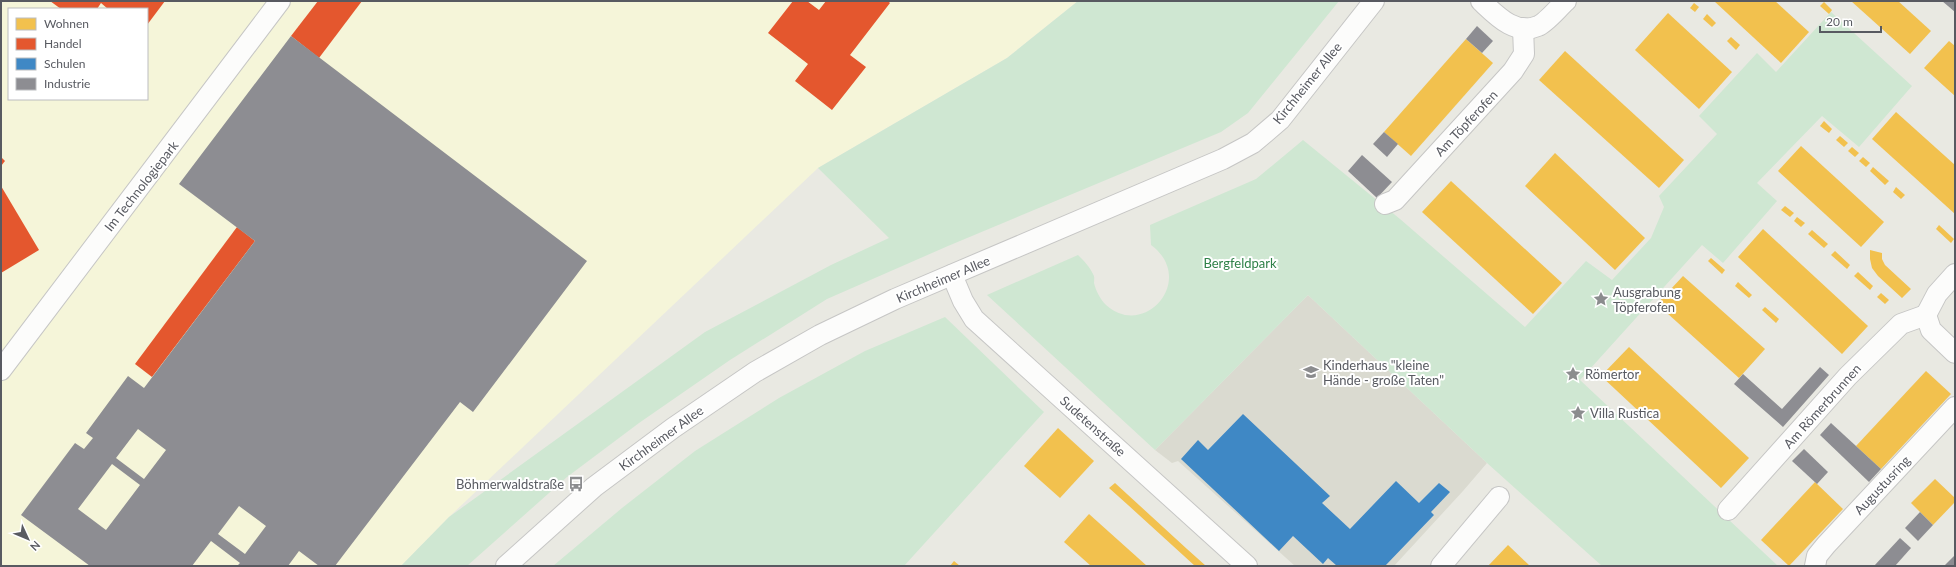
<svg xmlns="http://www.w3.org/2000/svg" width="1956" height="567" font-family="Lato,sans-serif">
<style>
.commercial{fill:#f5f5d9;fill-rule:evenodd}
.education{fill:#dadad0}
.green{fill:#cfe7d2}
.homes{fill:#f2c14e}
.shops{fill:#e4572e}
.schools{fill:#3f88c5}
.industry{fill:#8d8d92;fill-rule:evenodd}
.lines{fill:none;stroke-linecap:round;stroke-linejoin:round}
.minor-casing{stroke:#c6c6c5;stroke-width:22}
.minor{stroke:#fcfcfb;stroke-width:20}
.labels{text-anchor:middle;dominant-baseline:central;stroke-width:4;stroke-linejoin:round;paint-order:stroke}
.street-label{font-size:13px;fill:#585a61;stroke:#fff}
.park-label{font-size:13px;fill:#2f8148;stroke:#fff}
.poi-label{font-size:13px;fill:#585a61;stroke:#fff;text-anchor:start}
</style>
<rect width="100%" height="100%" fill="#e9e9e2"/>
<!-- commercial -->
<path class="commercial" d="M1,1H1078L1007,58L818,168L449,517L401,566H1ZM9,9H147V99H9Z"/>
<!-- education -->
<path class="education" d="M1308,295L1487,463L1463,491L1394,566H1295L1178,461L1172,463L1155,450Z"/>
<!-- green -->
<g class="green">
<path d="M1078,1H1339L1248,113L1221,132L948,246L827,299L730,360L639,423L567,477L467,566H401L449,517L705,332L831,265L889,238L818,168L1007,58Z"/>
<path d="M1831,12L1912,86L1859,147L1822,116L1757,183L1777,201L1723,263L1702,245L1580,380L1778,566H1602L1487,463L1308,295L1155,450L987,295L1078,255C1083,260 1090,267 1093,274C1095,277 1094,280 1094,283C1096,291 1100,299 1106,305C1145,340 1197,279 1151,245L1150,225L1256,179L1303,140L1400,219L1525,327L1586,261L1612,280L1651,238L1664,207L1659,196L1717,134L1699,116L1757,53L1776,72Z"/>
<path d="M945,317L1044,412L904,566H553L622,508L695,451L779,398L865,351Z"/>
</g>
<!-- homes -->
<g class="homes">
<path d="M1714,1H1775L1809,32L1781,63Z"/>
<path d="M1851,1H1898L1931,31L1910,54Z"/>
<path d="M1824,2L1832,10L1829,14L1820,6Z"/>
<path d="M1694,3L1699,7L1695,12L1690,8Z"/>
<path d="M1668,13L1732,72L1699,109L1635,50Z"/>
<path d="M1707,14L1716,23L1712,27L1703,19Z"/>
<path d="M1731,37L1740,45L1736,50L1727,41Z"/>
<path d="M1466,39L1493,63L1411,156L1384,132Z"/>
<path d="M1949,41L1955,46V96L1924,68Z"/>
<path d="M1565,51L1684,160L1659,188L1539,80Z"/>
<path d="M1896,112L1955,165V214L1872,139Z"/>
<path d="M1824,121L1832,129L1829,133L1820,126Z"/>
<path d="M1840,136L1848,143L1844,147L1836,140Z"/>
<path d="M1801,146L1884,222L1861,247L1778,171Z"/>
<path d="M1852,147L1859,153L1855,157L1848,151Z"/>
<path d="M1555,153L1645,238L1615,270L1525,186Z"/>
<path d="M1863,157L1870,163L1866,167L1859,161Z"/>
<path d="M1873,167L1889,181L1885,185L1870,171Z"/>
<path d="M1451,181L1562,283L1533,314L1422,212Z"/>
<path d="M1896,187L1905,195L1901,199L1893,192Z"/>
<path d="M1785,206L1794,213L1790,217L1781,210Z"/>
<path d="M1797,217L1805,223L1801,227L1794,221Z"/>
<path d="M1939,225L1954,239L1951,243L1936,229Z"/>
<path d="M1763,229L1868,326L1842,354L1738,257Z"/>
<path d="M1812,230L1828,244L1824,248L1808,234Z"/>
<path d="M1870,250L1882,253V259L1885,265L1911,289L1902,298L1878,276L1872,268L1870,259Z"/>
<path d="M1835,251L1850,265L1847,269L1831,255Z"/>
<path d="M1711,258L1725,270L1722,274L1708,261Z"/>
<path d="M1858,272L1873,286L1870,290L1854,276Z"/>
<path d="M1683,276L1765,349L1739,378L1657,304Z"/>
<path d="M1738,282L1752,295L1749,298L1735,286Z"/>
<path d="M1881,293L1889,300L1885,304L1877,297Z"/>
<path d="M1765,307L1779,319L1776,323L1762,310Z"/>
<path d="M1629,347L1749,458L1721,488L1601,376Z"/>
<path d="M1926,371L1951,394L1881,469L1856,446Z"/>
<path d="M1058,428L1094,461L1060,498L1024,466Z"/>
<path d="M1935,479L1955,498V502L1933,525L1911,503Z"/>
<path d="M1815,482L1843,509L1789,566L1761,540Z"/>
<path d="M1115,483L1187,549L1206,566H1195L1128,505L1109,488Z"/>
<path d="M1089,514L1147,566H1091L1064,542Z"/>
<path d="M1508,545L1530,566H1488Z"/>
<path d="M954,561L960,566H950Z"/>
</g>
<!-- shops -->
<g class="shops">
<path d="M50,1H165L147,25V9H108L101,3L97,9H61Z"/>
<path d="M318,1H362L319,58L291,36Z"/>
<path d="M793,1H807L819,10L826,1H888L890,3L850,55L866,67L832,110L795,81L808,64L768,33Z"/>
<path d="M1,157L5,161L1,166Z"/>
<path d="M1,186L39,250L1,273Z"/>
<path d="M237,227L255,241L152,377L135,364Z"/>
</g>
<!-- schools -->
<path class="schools" d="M1243,414L1330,496L1322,503L1350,529L1396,481L1419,503L1439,483L1450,492L1431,512L1434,515L1385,566H1337L1328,558L1323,564L1293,536L1279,551L1181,459L1198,440L1208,450Z"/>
<!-- industry -->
<g class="industry">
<path d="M1942,1H1955V12L1948,6Z"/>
<path d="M1477,26L1493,41L1482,53L1466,39Z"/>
<path d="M291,36L587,261L473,412L460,402L335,566H319L299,551L288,566H237L240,563L211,541L192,566H90L21,515L75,443L84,449L93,438L86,433L128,376L144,388L255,241L179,184ZM138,429L166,450L144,479L116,458ZM112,464L140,485L106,530L78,509ZM239,506L266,526L245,554L218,534Z"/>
<path d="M1384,132L1398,144L1387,157L1373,144Z"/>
<path d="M1362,155L1392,182L1377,198L1348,171Z"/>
<path d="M1820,367L1829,375L1783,427L1734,384L1743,374L1782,409Z"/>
<path d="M1831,423L1881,469L1869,482L1820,435Z"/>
<path d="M1804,449L1828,472L1817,484L1792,461Z"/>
<path d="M1920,512L1933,525L1918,541L1905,528Z"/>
<path d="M1900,538L1911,548L1895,566H1874Z"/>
<path d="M1955,555V566H1944Z"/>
</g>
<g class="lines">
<!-- minor casing -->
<g class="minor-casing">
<g id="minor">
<path d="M1481,1C1496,15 1515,36 1538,26C1546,23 1559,7 1566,1"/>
<path d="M1385,204L1395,200L1513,71L1524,54L1523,28"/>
<path d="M1955,274L1937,294L1926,315L1931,330L1955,353"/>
<path d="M952,275L963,301L974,319L1247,566"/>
<path d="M1,370L280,1"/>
<path d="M1728,510L1848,376L1901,324L1926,315"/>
<path d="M506,566L594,487L673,428L755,372L820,335L895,299L1223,159L1253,143L1280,120L1374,1"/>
<path d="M1441,566L1499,497"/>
<path d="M1815,566L1817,556L1826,545L1955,407"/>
</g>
</g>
<!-- minor -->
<use href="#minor" class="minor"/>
</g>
<!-- icons -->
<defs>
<g id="sight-bare" transform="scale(1.2)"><path d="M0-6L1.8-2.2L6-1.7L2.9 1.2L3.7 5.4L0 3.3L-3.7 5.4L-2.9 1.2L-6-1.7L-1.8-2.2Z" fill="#8b8c8e" stroke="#fff" stroke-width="2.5" paint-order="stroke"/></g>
<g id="school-bare" transform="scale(1.2)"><path d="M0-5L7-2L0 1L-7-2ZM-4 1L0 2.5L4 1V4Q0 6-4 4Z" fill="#8b8c8e" stroke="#fff" stroke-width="2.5" paint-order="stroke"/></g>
<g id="bus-bare" transform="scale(1.2)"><path d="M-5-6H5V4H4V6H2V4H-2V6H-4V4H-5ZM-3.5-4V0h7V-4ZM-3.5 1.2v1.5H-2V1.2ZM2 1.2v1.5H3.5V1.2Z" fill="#8b8c8e" stroke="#fff" stroke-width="2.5" paint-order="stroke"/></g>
</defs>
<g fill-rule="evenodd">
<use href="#sight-bare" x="1601" y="299"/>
<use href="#school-bare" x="1311" y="372"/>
<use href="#sight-bare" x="1573" y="374"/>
<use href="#sight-bare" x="1578" y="413"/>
<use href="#bus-bare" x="576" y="484"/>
</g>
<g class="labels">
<!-- street labels -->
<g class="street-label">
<text transform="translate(1307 83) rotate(-51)">Kirchheimer Allee</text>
<text transform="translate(1466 123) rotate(-47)">Am Töpferofen</text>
<text transform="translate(141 186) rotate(-52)">Im Technologiepark</text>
<text transform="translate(943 279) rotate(-23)">Kirchheimer Allee</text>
<text transform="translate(1822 406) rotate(-48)">Am Römerbrunnen</text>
<text transform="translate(1093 426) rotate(42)">Sudetenstraße</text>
<text transform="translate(661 438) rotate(-36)">Kirchheimer Allee</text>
<text transform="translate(1882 485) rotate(-47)">Augustusring</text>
</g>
<!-- park labels -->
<g class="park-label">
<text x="1240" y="263">Bergfeldpark</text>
</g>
<!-- poi labels -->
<g class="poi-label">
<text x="1613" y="292">Ausgrabung<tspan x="1613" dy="15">Töpferofen</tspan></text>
<text x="1323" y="365">Kinderhaus "kleine<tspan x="1323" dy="15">Hände - große Taten"</tspan></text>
<text x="1585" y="374">Römertor</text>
<text x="1590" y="413">Villa Rustica</text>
<text x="564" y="484" text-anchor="end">Böhmerwaldstraße</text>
</g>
</g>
<!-- border -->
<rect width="1956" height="567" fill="none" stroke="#585a61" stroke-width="4"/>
<!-- legend -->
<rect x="8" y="8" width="140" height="92" fill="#ffffff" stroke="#bcbdc0"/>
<rect x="16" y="18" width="20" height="12" fill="#f2c14e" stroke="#bcbdc0"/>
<text x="44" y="28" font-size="12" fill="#585a61">Wohnen</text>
<rect x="16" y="38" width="20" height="12" fill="#e4572e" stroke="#bcbdc0"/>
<text x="44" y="48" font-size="12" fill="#585a61">Handel</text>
<rect x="16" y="58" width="20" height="12" fill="#3f88c5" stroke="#bcbdc0"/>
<text x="44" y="68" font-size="12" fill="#585a61">Schulen</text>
<rect x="16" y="78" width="20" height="12" fill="#8d8d92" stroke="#bcbdc0"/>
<text x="44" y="88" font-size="12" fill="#585a61">Industrie</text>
<!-- north arrow -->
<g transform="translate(28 539) rotate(134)" stroke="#ffffff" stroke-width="3" paint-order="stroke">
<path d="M0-3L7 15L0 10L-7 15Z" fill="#585a61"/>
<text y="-6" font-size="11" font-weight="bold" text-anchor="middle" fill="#585a61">N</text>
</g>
<!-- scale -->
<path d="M1820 26v6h61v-6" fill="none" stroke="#585a61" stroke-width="2"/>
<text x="1826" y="26" font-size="12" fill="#585a61" stroke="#ffffff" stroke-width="3" paint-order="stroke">20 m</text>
</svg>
